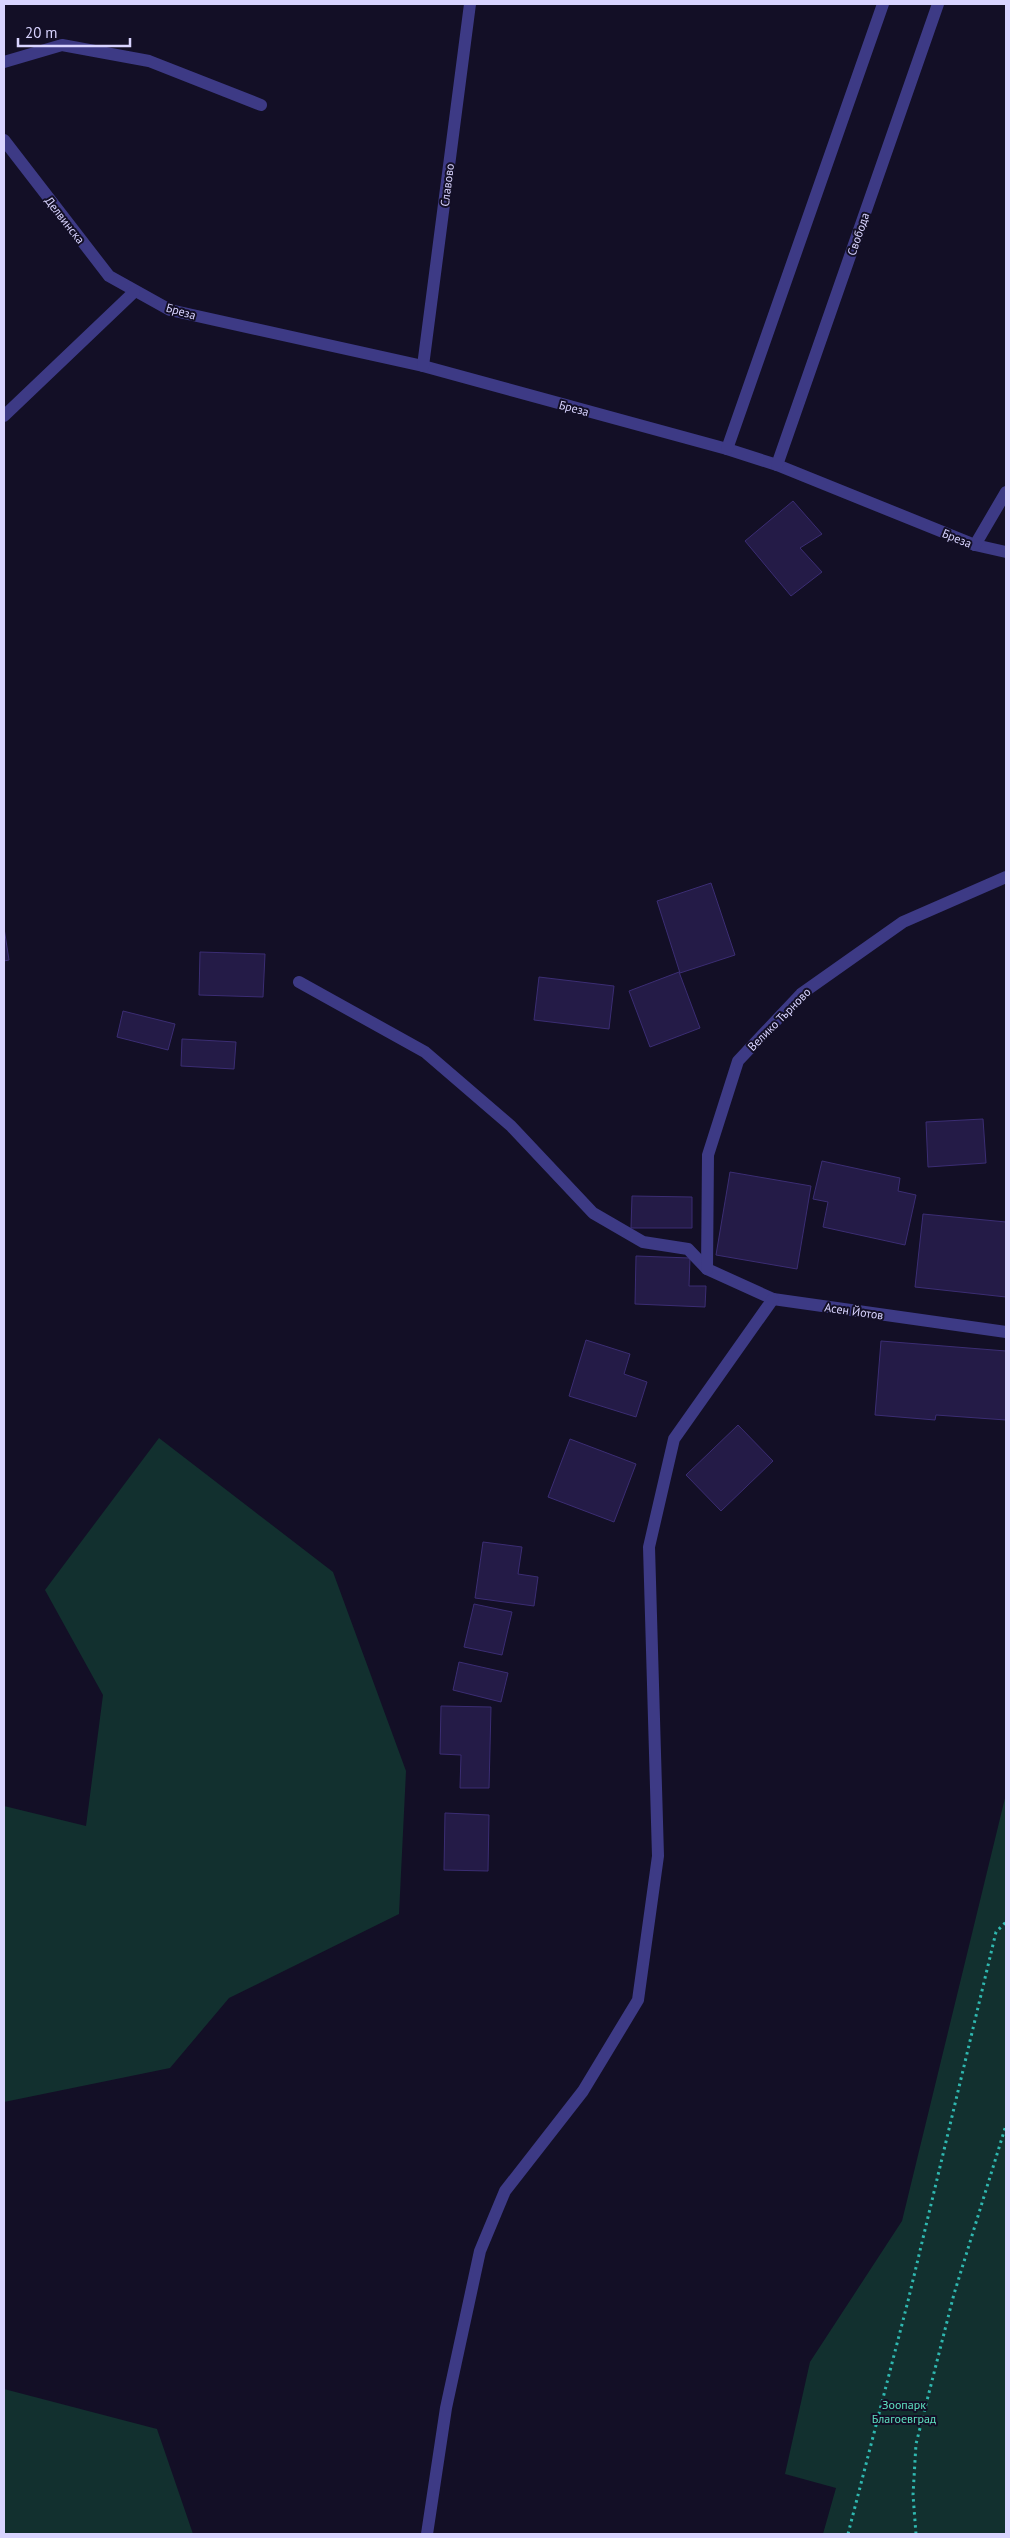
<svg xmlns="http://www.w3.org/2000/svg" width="1010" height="2538" font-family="'PT Sans',sans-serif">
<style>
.green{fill:#12302f}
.building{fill:#241b47;stroke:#3b2d73}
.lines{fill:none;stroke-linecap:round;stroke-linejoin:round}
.path{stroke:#2fb8b0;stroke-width:3;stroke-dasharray:2.5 4;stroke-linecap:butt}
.service{stroke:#3d3a85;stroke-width:12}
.minor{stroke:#3d3a85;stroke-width:12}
.labels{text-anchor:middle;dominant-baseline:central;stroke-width:4;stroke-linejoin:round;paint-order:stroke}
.street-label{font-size:12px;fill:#d9d4ff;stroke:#130f26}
.park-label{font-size:12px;fill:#5fe0c0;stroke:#130f26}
</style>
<rect width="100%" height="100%" fill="#130f26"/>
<!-- green -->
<g class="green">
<path d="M159,1438L333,1572L406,1771L399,1914L229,1998L170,2068L4,2102V1806L86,1826L103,1695L45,1590Z"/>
<path d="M1006,1794V2534H823L836,2488L785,2474L810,2362L902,2221Z"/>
<path d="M4,2389L157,2429L193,2534H4Z"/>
</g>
<!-- building -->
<g class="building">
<path d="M793,501L822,534L800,548L822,572L791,596L745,541Z"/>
<path d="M711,883L735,955L680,973L657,901Z"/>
<path d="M4,928L9,960L4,961Z"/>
<path d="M200,952L265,954L263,997L199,995Z"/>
<path d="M679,972L700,1028L650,1047L629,991Z"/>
<path d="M539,977L614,986L609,1029L534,1020Z"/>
<path d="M123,1011L175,1024L168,1050L117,1037Z"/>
<path d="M182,1039L236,1042L234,1069L181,1066Z"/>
<path d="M983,1119L986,1163L928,1167L926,1122Z"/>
<path d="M822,1161L900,1178L898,1191L916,1195L905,1245L823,1227L828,1202L813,1199Z"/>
<path d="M730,1172L811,1186L797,1269L716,1255Z"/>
<path d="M632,1196L692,1197V1228H631Z"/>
<path d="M923,1214L1006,1222V1297L915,1287Z"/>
<path d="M636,1256L690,1258L689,1286H706L705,1307L635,1304Z"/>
<path d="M586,1340L630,1354L624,1374L647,1382L636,1417L569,1396Z"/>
<path d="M881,1341L1006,1351V1420L936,1415L935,1420L875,1415Z"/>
<path d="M738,1425L773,1461L721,1511L686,1475Z"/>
<path d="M570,1439L636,1464L614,1522L548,1497Z"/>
<path d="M483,1542L522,1547L518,1574L538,1577L534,1606L475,1598Z"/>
<path d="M474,1604L512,1612L502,1655L464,1647Z"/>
<path d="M459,1662L508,1673L501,1702L453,1690Z"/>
<path d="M441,1706L491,1707L489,1788H460L461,1755L440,1754Z"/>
<path d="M445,1813L489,1815L488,1871L444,1870Z"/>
</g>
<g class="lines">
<!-- path -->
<g class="path">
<path d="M848,2534L908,2301L996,1932L1006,1922"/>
<path d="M916,2534L913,2495L916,2444L954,2294L1006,2125"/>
</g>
<!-- service -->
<path class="service" d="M4,62L62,45L149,61L261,105"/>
<!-- minor -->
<g class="minor">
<path d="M4,140L109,276L170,310L423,366L727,449L777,465L975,545L1006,552"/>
<path d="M423,366L470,4"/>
<path d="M4,416L134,292"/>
<path d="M727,449L883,4"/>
<path d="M777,465L938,4"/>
<path d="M975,545L1006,492"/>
<path d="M299,982L425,1052L511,1126L593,1213L643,1242L688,1249L707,1269L773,1299L1006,1332"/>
<path d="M707,1269L708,1155L738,1061L801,994L903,922L1006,877"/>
<path d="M427,2534L446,2408L480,2251L505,2191L583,2091L638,2000L658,1856L649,1547L674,1439L773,1299"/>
</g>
</g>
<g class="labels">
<!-- street labels -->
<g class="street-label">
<text transform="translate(447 185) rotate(-83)">Славово</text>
<text transform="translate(65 220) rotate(52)">Делвинска</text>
<text transform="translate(858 234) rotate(-71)">Свобода</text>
<text transform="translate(181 311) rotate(16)">Бреза</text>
<text transform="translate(574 408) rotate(15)">Бреза</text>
<text transform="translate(957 538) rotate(22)">Бреза</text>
<text transform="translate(779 1019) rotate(-45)">Велико Търново</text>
<text transform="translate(854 1311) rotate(8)">Асен Йотов</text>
</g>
<!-- park labels -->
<g class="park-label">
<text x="904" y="2404">Зоопарк<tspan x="904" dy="14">Благоевград</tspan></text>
</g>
</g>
<!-- border -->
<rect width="1010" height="2538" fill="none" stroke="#d9d4ff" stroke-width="10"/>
<!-- scale -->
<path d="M18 38v8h112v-8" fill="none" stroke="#d9d4ff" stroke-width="2.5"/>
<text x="25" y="38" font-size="15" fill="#d9d4ff" stroke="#130f26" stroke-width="4" paint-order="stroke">20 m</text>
</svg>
